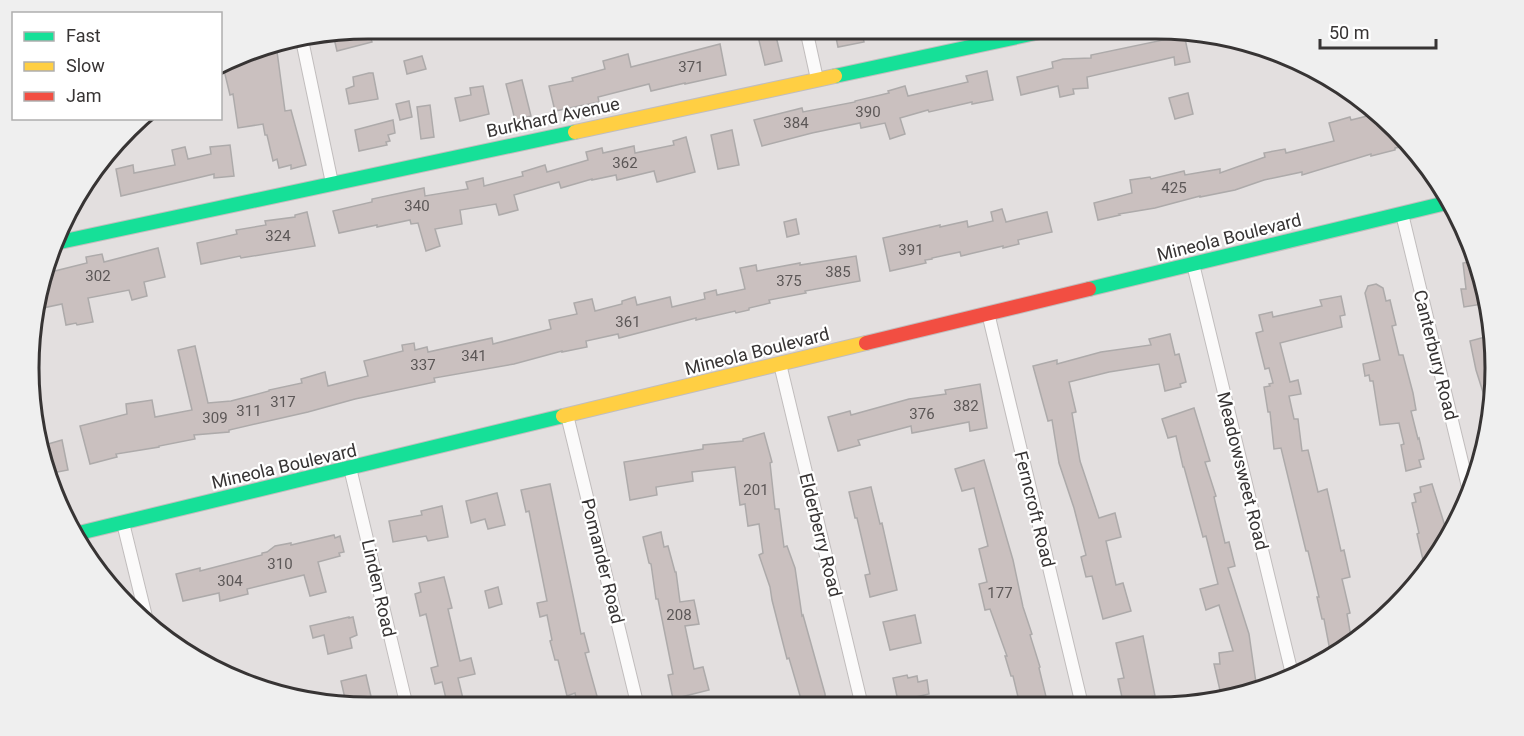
<svg xmlns="http://www.w3.org/2000/svg" width="1524" height="736" font-family="Roboto,sans-serif">
<style>
.building{fill:#cac0bf;stroke:#adaaaa;stroke-width:1.5}
.lines{fill:none;stroke-linecap:round;stroke-linejoin:round}
.street-casing{stroke:#c1bdbd;stroke-width:14}
.fast-casing{stroke:#c1bdbd;stroke-width:16}
.slow-casing{stroke:#c1bdbd;stroke-width:16}
.jam-casing{stroke:#c1bdbd;stroke-width:16}
.street{stroke:#fbfafa;stroke-width:12}
.fast{stroke:#16e098;stroke-width:14}
.slow{stroke:#ffcf43;stroke-width:14}
.jam{stroke:#f24e42;stroke-width:14}
.labels{text-anchor:middle;dominant-baseline:central;stroke-width:4.5;stroke-linejoin:round;paint-order:stroke}
.number-label{font-size:15px;fill:#5c5757}
.street-label{font-size:18px;fill:#373434;stroke:#fff}
.rim{fill:none;stroke:#373434;stroke-width:3}
</style>
<rect width="100%" height="100%" fill="#e3dfdf"/>
<!-- building -->
<g class="building">
<path d="M368,28L372,42L337,51L333,34Z"/>
<path d="M756,28H774L782,61L765,65Z"/>
<path d="M834,28H861L864,42L838,47Z"/>
<path d="M1167,31L1184,34L1190,62L1175,65L1174,57L1087,77L1088,88L1073,89L1074,94L1060,97L1058,86L1021,95L1017,77L1053,68L1052,62L1063,59L1091,58V55L1168,39Z"/>
<path d="M276,44L285,111L291,110L306,165L291,169V165L279,168L277,159L273,161L267,135H265L263,124L238,128L233,94L230,95L223,66L252,57L251,51L258,47Z"/>
<path d="M720,44L726,75L685,84V83L651,91L649,84L598,97L599,102L555,111L549,86L573,81L572,78L605,69L603,61L628,54L631,67Z"/>
<path d="M422,56L426,69L407,74L404,61Z"/>
<path d="M987,71L993,100L972,104V102L929,112L928,110L900,118L905,134L890,139L885,123L861,128L860,123L812,133L762,146L754,120L802,108L803,112L855,102V101L889,93L888,91L905,86L908,96L968,82L966,76Z"/>
<path d="M369,73H373L378,99L349,104L346,89L354,86L353,77Z"/>
<path d="M522,80L531,116L515,120L506,84Z"/>
<path d="M483,86L489,114L460,121L455,98L471,95L470,88Z"/>
<path d="M1188,93L1193,114L1175,119L1169,98Z"/>
<path d="M409,101L412,117L400,120L396,104Z"/>
<path d="M430,105L434,137L421,139L417,107Z"/>
<path d="M1375,114L1396,128L1408,146L1395,148V150L1371,156V154L1302,175V172L1264,180L1235,190L1200,197V196L1155,208L1119,214L1120,215L1098,220L1094,203L1132,193L1130,180L1150,177L1151,179L1184,171L1185,175L1220,169V173L1265,157L1264,153L1285,149L1286,153L1334,141L1329,123L1350,117L1351,120Z"/>
<path d="M393,120L395,133L388,135L390,141L386,142L387,145L359,151L355,130Z"/>
<path d="M732,130L739,165L718,169L711,135Z"/>
<path d="M686,137L695,172L657,182L654,171L617,180L616,175L592,180V179L561,188L559,182L514,195L518,210L499,215L496,204L460,210L462,224L435,229L440,246L426,251L418,223L411,224L410,220L377,227V225L339,233L333,211L372,202V199L424,188L425,196L468,189L466,182L483,178L484,186L523,176L522,172L545,165L547,172L588,160L586,152L602,148L603,153L634,146L635,153L674,145L673,141Z"/>
<path d="M230,145L234,176L214,178V174L121,196L116,169L133,165L134,173L175,165L172,150L185,147L188,159L211,154L210,147Z"/>
<path d="M1002,209L1006,222L1047,212L1052,232L1018,240L1019,244L1003,248V246L961,256L960,252L932,258V259L925,260L926,263L890,271L883,238L940,225V227L967,221L968,227L993,221L991,212Z"/>
<path d="M307,212L315,246L241,258L240,256L201,264L197,243L237,234L236,230L266,225L265,221L295,217V215Z"/>
<path d="M796,219L799,234L787,237L784,222Z"/>
<path d="M158,248L165,277L144,282L147,296L132,300L129,290L88,298L93,322L77,325L76,323L66,325L62,304L38,309L36,300L47,273L87,263L86,257L102,254L104,262Z"/>
<path d="M856,256L860,281L805,291L806,293L769,300L770,303L749,308V310L736,313L735,311L696,320V318L619,338L618,334L586,341L587,347L562,352V351L514,364L434,378L435,382L355,399L308,412L229,430V432L194,435L195,439L159,446V447L116,454L117,457L90,464L80,426L127,414L126,404L152,400L155,417L192,410L178,350L195,346L208,403L231,401L269,391V390L302,383L301,379L325,372L328,386L368,376L364,361L403,351L402,345L414,343L415,350L427,347L428,352L492,338L493,344L551,329L549,320L577,314L574,303L592,299L595,311L622,304V301L635,297L637,305L670,297L672,307L705,299L704,293L716,290L717,295L745,289L740,268L756,265L757,271L800,263V265Z"/>
<path d="M1474,261L1483,304L1464,307L1461,289H1466L1463,263Z"/>
<path d="M1376,284L1383,288L1386,301L1390,300L1396,325L1392,326L1399,355H1403L1413,393L1416,410L1411,411L1418,439L1419,438L1424,459L1419,460L1421,467L1406,471L1401,445L1404,444L1399,423L1380,425L1373,381H1370L1369,375L1365,376L1363,364L1380,360L1365,293L1368,286Z"/>
<path d="M1341,296L1345,315L1340,316L1342,327L1280,343L1290,382L1298,380L1301,394L1289,396L1294,419H1298L1302,451L1308,450L1318,492L1327,489L1341,551L1344,550L1350,577L1342,579L1350,613L1347,614L1352,643L1331,656L1324,619H1322L1317,597H1319L1308,551H1306L1281,448L1274,449L1270,412H1268L1264,387L1270,386L1269,384L1273,383L1269,368L1265,369L1256,333L1263,331L1259,315L1272,312L1273,317L1322,306L1320,300Z"/>
<path d="M1170,334L1175,355L1179,354L1186,382L1180,384L1181,387L1165,391L1159,364L1109,372L1069,382L1076,412L1072,413L1080,461L1099,518L1115,513L1121,537L1106,541L1116,585L1123,583L1131,611L1103,619L1092,576L1086,577L1081,557L1086,555L1074,508L1059,463L1052,420L1048,421L1033,366L1057,360V364L1101,352L1151,345L1149,339Z"/>
<path d="M1489,336L1496,368L1488,408L1476,370L1470,341Z"/>
<path d="M980,384L987,428L970,431L969,422L912,433L911,426L858,440L860,445L838,451L828,417L850,411L851,415L909,399L946,394L945,390Z"/>
<path d="M1194,408L1210,461L1205,462L1216,496L1214,497L1225,543L1229,542L1235,566L1228,568L1249,634L1257,690L1222,699L1214,664H1220L1219,653L1233,651L1219,605L1206,610L1200,589L1218,584L1206,536L1203,537L1184,467H1183L1176,436L1168,438L1162,419Z"/>
<path d="M764,433L772,462L770,463L775,509H779L784,547L787,546L795,568L802,616L803,615L825,694L826,706H803L789,658L787,659L772,600L770,587L759,555L763,553L759,524L748,526L745,504L740,505L735,467L692,472L693,481L656,487L657,495L630,500L624,462L703,449V445L743,441V439Z"/>
<path d="M62,440L68,470L52,473V469L49,470L41,446Z"/>
<path d="M984,460L1013,560L1023,607L1032,634L1030,635L1040,667L1039,668L1048,705H1020L1013,676H1011L1005,656H1007L990,609L985,610L979,584L987,582L979,549L988,546L974,488L962,491L955,469Z"/>
<path d="M550,484L581,634L584,633L589,652L585,653L600,707H578L575,693L567,696L558,660H555L550,641L552,640L547,615L540,617L537,603L547,601L529,511L526,512L521,490Z"/>
<path d="M1432,484L1448,536L1426,573L1417,534L1419,533L1412,503L1416,502L1414,494L1421,492L1420,487Z"/>
<path d="M871,487L880,524L882,523L897,590L870,597L865,575L870,574L857,518H855L849,492Z"/>
<path d="M497,493L505,525L488,529L485,519L471,523L466,501Z"/>
<path d="M442,506L448,537L428,541L426,536L393,542L389,521L422,515L421,511Z"/>
<path d="M661,532L664,547L668,546L675,572H676L680,602L694,600L699,624L685,626L694,669L703,667L709,690L673,699L668,675L673,674L658,599H656L651,564L649,563L643,537Z"/>
<path d="M334,535L335,538L340,536L344,552L339,553L340,556L318,562L326,592L310,596L304,575L247,589L248,594L220,601L219,593L183,601L176,574L200,568V571L262,555V553L267,552L275,546L291,543V545Z"/>
<path d="M444,577L452,608L448,609L460,661L471,658L475,674L458,678L465,707H448L442,682L435,684L431,668L438,666L426,614L420,616L415,594L421,592L419,583Z"/>
<path d="M498,587L502,604L489,608L485,591Z"/>
<path d="M915,615L921,643L890,650L883,622Z"/>
<path d="M349,617V618L353,617L357,635L350,638L352,648L328,654L324,635L313,638L310,626Z"/>
<path d="M1143,636L1155,696L1123,702L1118,679L1124,678L1116,643Z"/>
<path d="M366,675L373,705L363,707L346,703L341,681Z"/>
<path d="M907,675L908,678L917,676L918,682L927,680L929,694L898,701L893,678Z"/>
</g>
<g class="lines">
<!-- street casing -->
<g class="street-casing">
<g id="street">
<path d="M806,29L817,79"/>
<path d="M302,40L332,183"/>
<path d="M1402,214L1470,495"/>
<path d="M1193,264L1293,678"/>
<path d="M988,313L1082,705"/>
<path d="M780,364L862,706"/>
<path d="M567,415L638,707"/>
<path d="M350,468L407,707"/>
<path d="M123,523L148,625"/>
</g>
</g>
<!-- fast casing -->
<g class="fast-casing">
<g id="fast">
<path d="M835,76L1054,29"/>
<path d="M60,242L575,132"/>
<path d="M1089,289L1446,203"/>
<path d="M75,534L563,416"/>
</g>
</g>
<!-- slow casing -->
<g class="slow-casing">
<g id="slow">
<path d="M575,132L835,76"/>
<path d="M563,416L866,343"/>
</g>
</g>
<!-- jam casing -->
<g class="jam-casing">
<path id="jam" d="M866,343L1089,289"/>
</g>
<!-- street -->
<use href="#street" class="street"/>
<!-- fast -->
<use href="#fast" class="fast"/>
<!-- slow -->
<use href="#slow" class="slow"/>
<!-- jam -->
<use href="#jam" class="jam"/>
</g>
<g class="labels">
<!-- number labels -->
<g class="number-label">
<text x="691" y="67">371</text>
<text x="868" y="112">390</text>
<text x="796" y="123">384</text>
<text x="625" y="163">362</text>
<text x="1174" y="188">425</text>
<text x="417" y="206">340</text>
<text x="278" y="236">324</text>
<text x="911" y="250">391</text>
<text x="838" y="272">385</text>
<text x="98" y="276">302</text>
<text x="789" y="281">375</text>
<text x="628" y="322">361</text>
<text x="474" y="356">341</text>
<text x="423" y="365">337</text>
<text x="283" y="402">317</text>
<text x="966" y="406">382</text>
<text x="249" y="411">311</text>
<text x="922" y="414">376</text>
<text x="215" y="418">309</text>
<text x="756" y="490">201</text>
<text x="280" y="564">310</text>
<text x="230" y="581">304</text>
<text x="1000" y="593">177</text>
<text x="679" y="615">208</text>
</g>
<!-- street labels -->
<g class="street-label">
<text transform="translate(553 117) rotate(-12)">Burkhard Avenue</text>
<text transform="translate(1229 237) rotate(-14)">Mineola Boulevard</text>
<text transform="translate(757 351) rotate(-14)">Mineola Boulevard</text>
<text transform="translate(1436 355) rotate(76)">Canterbury Road</text>
<text transform="translate(284 466) rotate(-13)">Mineola Boulevard</text>
<text transform="translate(1243 471) rotate(76)">Meadowsweet Road</text>
<text transform="translate(1035 509) rotate(76)">Ferncroft Road</text>
<text transform="translate(821 535) rotate(76)">Elderberry Road</text>
<text transform="translate(603 561) rotate(76)">Pomander Road</text>
<text transform="translate(379 588) rotate(77)">Linden Road</text>
</g>
</g>
<!-- crop -->
<path d="M0 0H1524V736H0ZM368 39H1156A329 329 0 0 1 1485 368V368A329 329 0 0 1 1156 697H368A329 329 0 0 1 39 368V368A329 329 0 0 1 368 39Z" fill="#efefef" fill-rule="evenodd"/>
<path class="rim" d="M368 39H1156A329 329 0 0 1 1485 368V368A329 329 0 0 1 1156 697H368A329 329 0 0 1 39 368V368A329 329 0 0 1 368 39Z"/>
<!-- legend -->
<rect x="12" y="12" width="210" height="108" fill="#ffffff" stroke="#afaeae" stroke-width="1.5"/>
<rect x="24" y="32" width="30" height="9" fill="#16e098" stroke="#afaeae" stroke-width="1.5"/>
<text x="66" y="42" font-size="18" fill="#373434">Fast</text>
<rect x="24" y="62" width="30" height="9" fill="#ffcf43" stroke="#afaeae" stroke-width="1.5"/>
<text x="66" y="72" font-size="18" fill="#373434">Slow</text>
<rect x="24" y="92" width="30" height="9" fill="#f24e42" stroke="#afaeae" stroke-width="1.5"/>
<text x="66" y="102" font-size="18" fill="#373434">Jam</text>
<!-- scale -->
<path d="M1320 39v9h116v-9" fill="none" stroke="#373434" stroke-width="3"/>
<text x="1329" y="39" font-size="18" fill="#373434" stroke="#ffffff" stroke-width="4.5" paint-order="stroke">50 m</text>
</svg>
